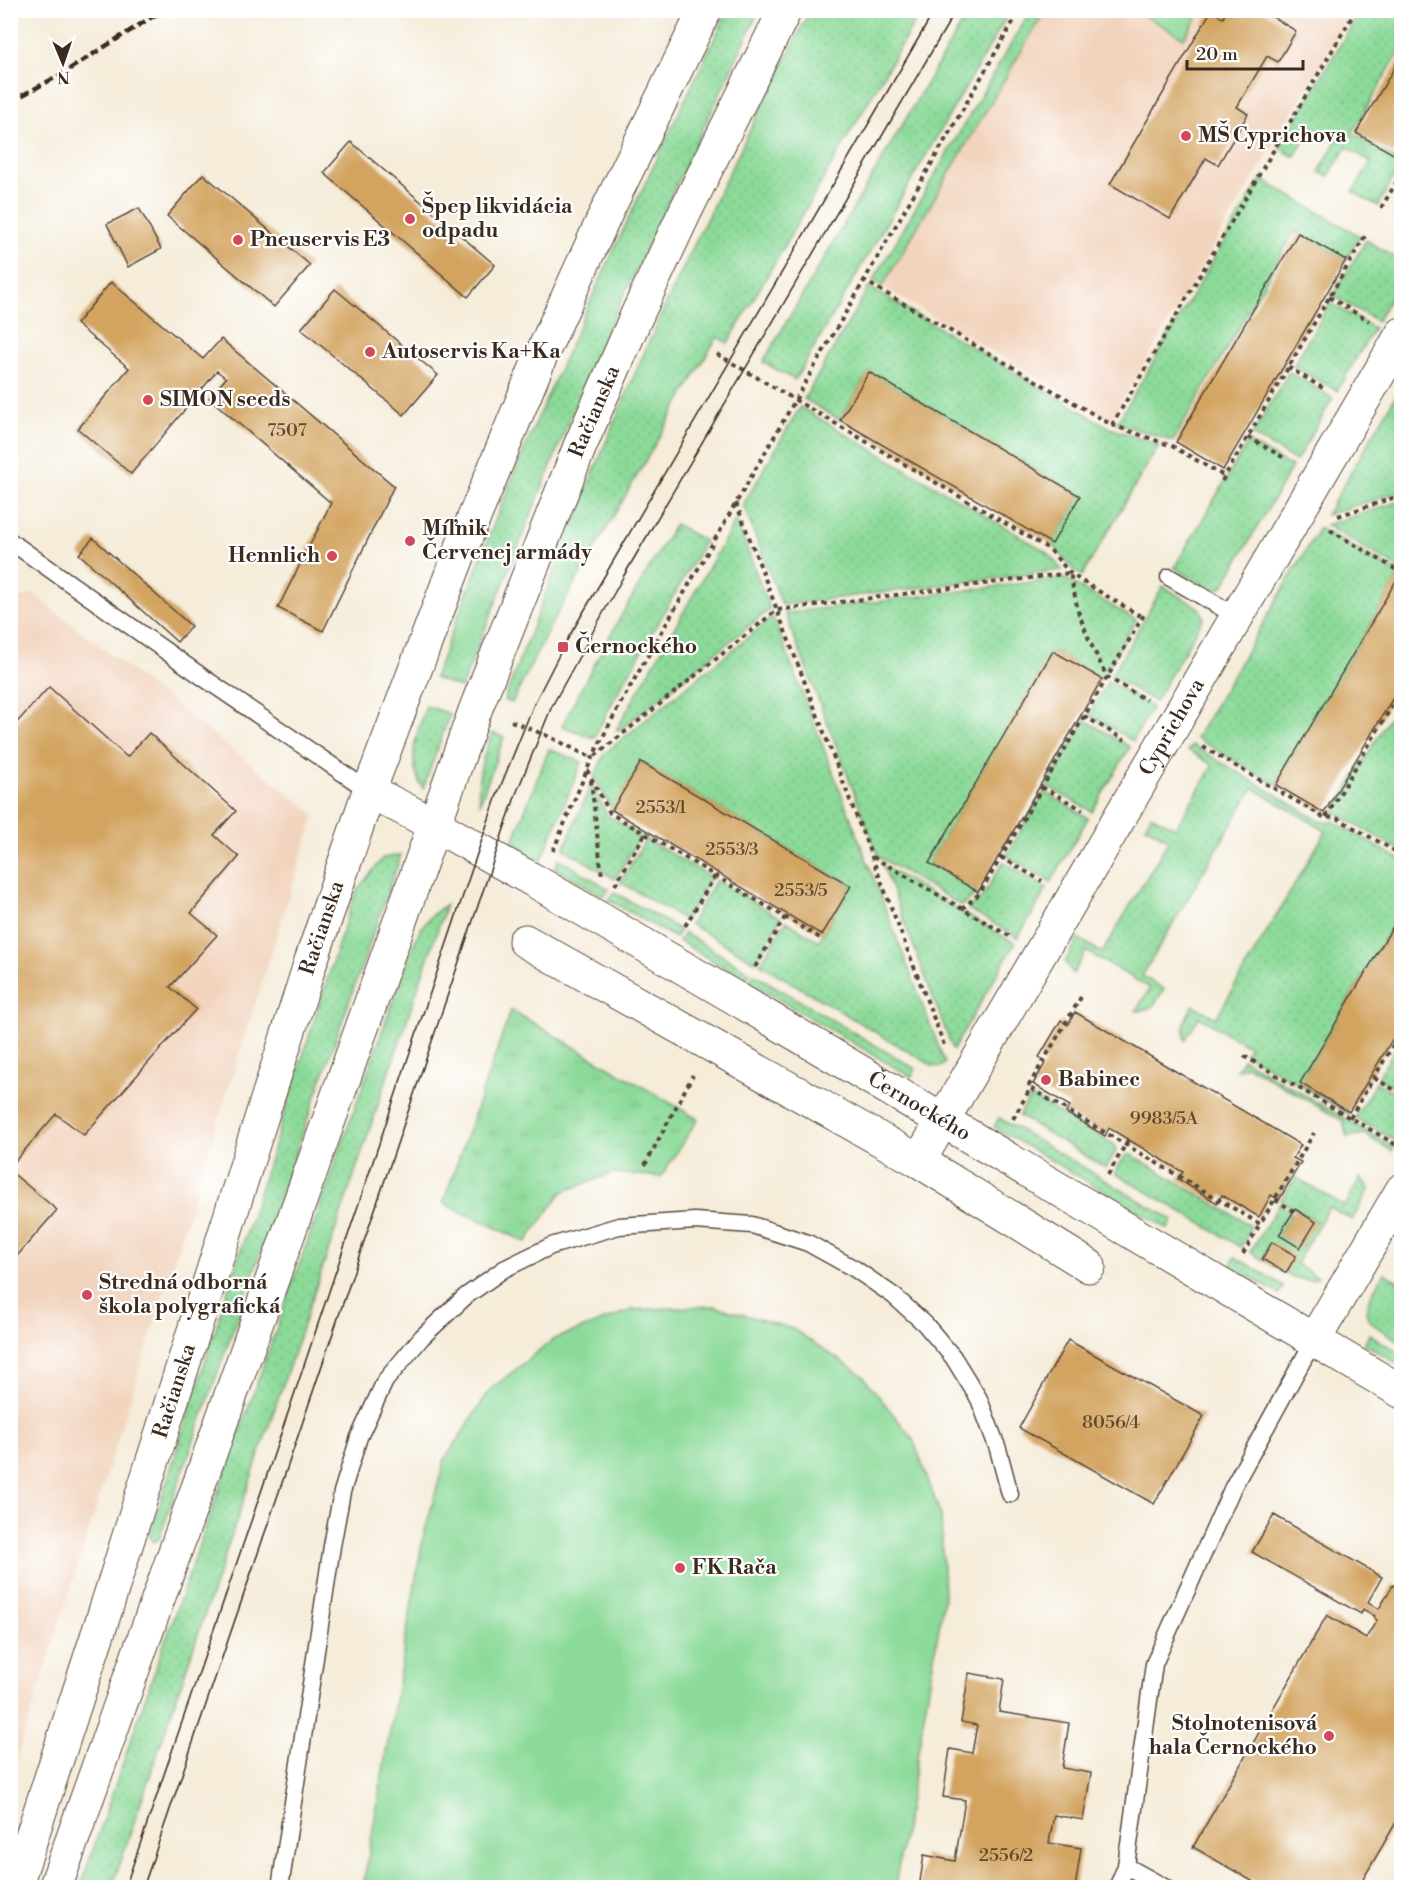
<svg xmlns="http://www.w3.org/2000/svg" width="1412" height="1898" font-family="'Libre Bodoni',serif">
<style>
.built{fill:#f2d4be}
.grass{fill:url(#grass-dots);stroke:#63825c;stroke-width:1.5}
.park{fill:url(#park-tufts);stroke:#63825c;stroke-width:1.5}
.pitch{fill:#8bda99;stroke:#63825c;stroke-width:1.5}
.building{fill:#d3a461}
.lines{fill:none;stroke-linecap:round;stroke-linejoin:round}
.lane-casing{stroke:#57473a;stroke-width:19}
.street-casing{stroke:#57473a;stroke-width:35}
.secondary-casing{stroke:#57473a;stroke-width:35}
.path{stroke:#57473a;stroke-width:4;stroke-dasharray:4.5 4.5;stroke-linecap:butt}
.lane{stroke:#fff;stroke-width:16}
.street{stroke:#fff;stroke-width:33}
.secondary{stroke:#fff;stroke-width:33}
.tram{stroke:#3b2a1e;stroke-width:1.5}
.rail{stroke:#3b2a1e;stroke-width:4.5;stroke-dasharray:9 4.5;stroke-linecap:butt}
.poi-dot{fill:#d1495b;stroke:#fff;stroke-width:2}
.labels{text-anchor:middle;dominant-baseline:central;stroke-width:4.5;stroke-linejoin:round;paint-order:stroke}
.number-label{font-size:18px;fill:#61482f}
.poi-label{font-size:21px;font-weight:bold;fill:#3b2a1e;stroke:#fff;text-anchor:start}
.street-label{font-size:21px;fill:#3b2a1e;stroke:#fff}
</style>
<defs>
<pattern id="grass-dots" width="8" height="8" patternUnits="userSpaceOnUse" patternTransform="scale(1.5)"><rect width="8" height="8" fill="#8bda99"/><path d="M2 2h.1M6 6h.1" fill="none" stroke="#79bb83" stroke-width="1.8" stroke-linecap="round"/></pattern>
<pattern id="park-tufts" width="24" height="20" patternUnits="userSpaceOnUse" patternTransform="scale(1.5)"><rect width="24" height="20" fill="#8bda99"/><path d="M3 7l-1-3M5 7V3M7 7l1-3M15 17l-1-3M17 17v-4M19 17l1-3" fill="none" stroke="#79bb83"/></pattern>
</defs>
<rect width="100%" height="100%" fill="#fff"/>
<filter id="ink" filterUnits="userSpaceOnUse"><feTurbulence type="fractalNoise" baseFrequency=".0167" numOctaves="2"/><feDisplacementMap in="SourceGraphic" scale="12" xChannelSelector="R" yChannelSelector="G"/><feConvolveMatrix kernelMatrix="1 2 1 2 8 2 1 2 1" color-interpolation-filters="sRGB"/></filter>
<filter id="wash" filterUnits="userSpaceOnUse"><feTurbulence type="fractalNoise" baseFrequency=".008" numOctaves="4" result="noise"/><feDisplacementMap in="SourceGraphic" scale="24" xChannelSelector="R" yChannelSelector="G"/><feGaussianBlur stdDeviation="1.35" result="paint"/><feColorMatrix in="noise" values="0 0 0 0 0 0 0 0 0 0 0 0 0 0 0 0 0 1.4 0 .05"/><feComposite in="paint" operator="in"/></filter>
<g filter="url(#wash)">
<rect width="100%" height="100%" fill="#f5ecd9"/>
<!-- built -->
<g class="built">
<path d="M1045,11H1352L1111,420L882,287Z"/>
<path d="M33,594L315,814L11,1777L10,601Z"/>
</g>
<!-- grass -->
<g class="grass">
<path d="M728,11H759L597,352L461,688L434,678C464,602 492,525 524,450C588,302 657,156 728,11Z"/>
<path d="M810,11H921L728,343L717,337L553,621L512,703L504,700C552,577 599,453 653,333C702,224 756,117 810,11Z"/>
<path d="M969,11H1010L795,380L763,362Z"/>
<path d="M1030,11H1045L882,287L873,281Z"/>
<path d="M1360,11H1401V49L1352,133L1401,163L1378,206L1353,192L1371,162L1347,147L1328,177L1319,172L1336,141L1312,127L1294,157L1279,148Z"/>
<path d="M1261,179L1360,236L1346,260L1295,231L1173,441L1117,423Z"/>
<path d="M1366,240L1401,261V280L1377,321L1333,296Z"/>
<path d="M869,287L1110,428L1159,445L1082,576L1074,570L1052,544L1080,496L869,372L840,420L804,399Z"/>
<path d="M1330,303L1374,328L1337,391L1293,366Z"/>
<path d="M1289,372L1333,398L1296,461L1252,435Z"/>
<path d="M1401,387V491L1326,515Z"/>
<path d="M800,407L1047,552L1062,570L782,605L743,505Z"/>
<path d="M1248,442L1292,467L1222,588L1213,590L1174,568Z"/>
<path d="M1401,501V570L1326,525Z"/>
<path d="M736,520L770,609L621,729L616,730Z"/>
<path d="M675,524L705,541L612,703L594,738L562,726C596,657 636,590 675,524Z"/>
<path d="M1319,528L1400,574L1276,785L1196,738Z"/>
<path d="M1064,578L1136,620L1102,679L1053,651L929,863L978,892L962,906L879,857L785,613Z"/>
<path d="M1163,586L1199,608L1204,617L1155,702L1111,676Z"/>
<path d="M773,617L945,1063L941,1067L933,1066L760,964L786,921L819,941L851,886L641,762L612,810L594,777L605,753Z"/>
<path d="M1108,681L1152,707L1133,741L1089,715Z"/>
<path d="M426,706L450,714L423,789C406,761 416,734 426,706Z"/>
<path d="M1390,716L1401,722V851L1334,812Z"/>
<path d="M1085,720L1130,747L1092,812L1047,786Z"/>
<path d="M492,733L504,737L480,803C475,778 483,757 492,733Z"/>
<path d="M1192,745L1322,822L1333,821L1401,860V911L1300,1083L1349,1112L1348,1114L1245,1053L1250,1047L1199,1017L1185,1040C1181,1025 1186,1018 1193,1005L1216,1018L1326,831L1253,788L1142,976L1164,989C1156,1002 1154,1011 1136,1011L1150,988L1086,951L1073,974L1065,962L1078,938L1102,953L1169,840L1145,826L1151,815L1176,828L1213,765L1188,750Z"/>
<path d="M549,749L582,762L541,861L511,846Z"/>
<path d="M591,784L608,816L641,836L615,879L564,849Z"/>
<path d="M1044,791L1088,818L1051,882L1006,856Z"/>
<path d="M646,839L711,877L685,920L620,882Z"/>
<path d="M401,855L159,1539L153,1542L149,1537L350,908L358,889L383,858Z"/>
<path d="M559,859L609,889L604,897L555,868Z"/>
<path d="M1003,862L1047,888L1018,938L968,909L983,896Z"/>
<path d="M883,866L1015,943L953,1050Z"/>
<path d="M716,880L781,918L756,962L690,924Z"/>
<path d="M614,892L680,930L675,938L609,900Z"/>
<path d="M446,905L112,1887H80L163,1647L410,953C418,932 426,916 446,905Z"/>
<path d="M684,933L750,972L745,980L679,941Z"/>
<path d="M754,974L916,1069L911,1077L749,982Z"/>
<path d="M1401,1038V1091L1378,1078Z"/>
<path d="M1243,1059L1394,1147L1392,1151L1364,1134L1347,1137L1343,1121L1248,1066L1236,1070Z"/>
<path d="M1376,1082L1401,1098V1135L1397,1142L1355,1118Z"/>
<path d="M1033,1098L1115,1145L1116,1151L1106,1168L1019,1116L1029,1099Z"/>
<path d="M999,1118L1173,1220L1168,1229L994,1127Z"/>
<path d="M1128,1155H1132L1250,1225V1230L1241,1247L1115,1173L1124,1157Z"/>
<path d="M1295,1177L1345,1206L1360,1178L1368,1186L1369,1190L1352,1220L1329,1207L1296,1264L1318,1277C1298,1288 1268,1262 1250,1252L1279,1204L1292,1213L1279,1235L1300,1248L1316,1221L1281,1201Z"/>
<path d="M1235,1257L1284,1286L1279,1294L1230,1266Z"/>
<path d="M1384,1273L1401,1283V1342C1358,1316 1358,1317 1384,1273Z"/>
<path d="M1369,1334L1401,1354V1366L1364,1344Z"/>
</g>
<!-- park -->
<path class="park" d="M511,1010L698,1119L661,1177L613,1173L562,1192L526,1242L443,1203Z"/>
<!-- pitch -->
<g class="pitch">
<path d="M1136,11H1201L1184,38Z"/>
<path d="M714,1306L793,1329L862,1375L913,1439L941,1516L944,1598L895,1887H363L423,1538L445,1459L490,1390L554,1339L632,1310Z"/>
</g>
<g id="blocks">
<!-- building -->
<g class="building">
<path d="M1227,10H1261L1296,31L1278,62L1267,56L1237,107L1248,114L1218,165L1206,158L1170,219L1110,184L1211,11L1223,18Z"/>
<path d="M1402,55V159L1356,133Z"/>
<path d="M351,142L495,265L468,297L324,173Z"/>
<path d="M203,174L310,265L274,307L167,216Z"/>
<path d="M139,208L161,249L128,267L107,224Z"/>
<path d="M1298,233L1346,260L1223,470L1176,442Z"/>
<path d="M111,282L203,359L221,339L394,486L323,631L278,608L331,503L209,398L226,378L217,371L131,474L78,429L129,368L76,324Z"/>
<path d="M335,289L438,375L404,415L301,329Z"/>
<path d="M869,372L1080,496L1052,544L840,420Z"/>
<path d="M93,538L191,626L177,642L79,554Z"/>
<path d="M1400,574L1402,575V683L1324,813L1276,785Z"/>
<path d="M1053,651L1102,679L978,892L929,863Z"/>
<path d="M49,687L127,757L149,733L236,811L214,835L239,857L191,913L217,935L170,987L196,1009L84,1135L56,1114L10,1167V730Z"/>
<path d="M641,762L851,886L822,935L612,810Z"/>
<path d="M1402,911V1023L1349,1112L1300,1083Z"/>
<path d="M1075,1012L1301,1145L1293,1158L1301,1162L1279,1200L1271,1195L1259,1217L1222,1195L1217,1203L1178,1179L1183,1172L1109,1128L1105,1136L1066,1113L1070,1106L1033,1084L1046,1062L1039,1057L1061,1020L1068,1025Z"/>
<path d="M10,1171L57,1210L10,1264Z"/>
<path d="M1295,1209L1316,1222L1300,1248L1279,1235Z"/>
<path d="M1272,1242L1296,1256L1286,1273L1262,1259Z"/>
<path d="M1068,1340L1204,1416L1154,1504L1019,1428Z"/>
<path d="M1274,1515L1382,1577L1368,1602L1379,1609L1393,1585L1402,1590V1812L1358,1888H1264L1193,1847L1327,1615L1366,1638L1377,1620L1374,1618L1375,1616L1363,1609L1361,1614L1252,1552Z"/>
<path d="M969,1673L1004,1679L999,1712L1069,1723L1062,1768L1091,1773L1083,1820L1054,1815L1049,1843L1081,1848L1075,1888H919L924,1855L955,1861L965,1800L943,1797L950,1749L972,1753L977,1725L961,1722Z"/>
</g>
</g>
</g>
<g filter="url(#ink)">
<use href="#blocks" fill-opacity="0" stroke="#57473a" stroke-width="1.5"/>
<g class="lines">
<!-- lane casing -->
<g class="lane-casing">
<g id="lane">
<path d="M10,541L204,678L369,791"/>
<path d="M1169,577L1236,616"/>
<path d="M1126,1866L1166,1888"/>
<path d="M280,1888L332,1546L342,1492L359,1437L385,1381L422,1337L466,1296L504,1269L551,1246L619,1226L695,1221L752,1225L808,1243L855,1269L894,1296L925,1324L953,1357L979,1399L998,1449L1010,1494"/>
<path d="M1117,1888L1126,1866L1154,1664L1233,1487L1314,1340"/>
</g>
</g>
<!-- street casing -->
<g class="street-casing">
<g id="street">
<path id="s1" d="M435,825L540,884L737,999L1402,1392"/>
<path d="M525,941L919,1161"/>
<path id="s2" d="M1089,1266L919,1161L1402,334"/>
<path d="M1314,1340L1402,1190"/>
</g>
</g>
<!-- secondary casing -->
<g class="secondary-casing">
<g id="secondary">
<path d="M369,791L435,825"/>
<path id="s3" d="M15,1888L103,1618L310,964L369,791L459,554L540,358L607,211L705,10"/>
<path id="s4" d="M55,1888L476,708L580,446L636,317L684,214L785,10"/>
</g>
</g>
<!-- path -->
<g class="path">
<path d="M1381,208L1402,173"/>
<path d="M863,280L1112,425L1356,10"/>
<path d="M1329,297L1369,321"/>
<path d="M717,354L1049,549L1070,573L1080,580L1142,617"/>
<path d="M1288,367L1326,390"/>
<path d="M1112,425L1172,446L1224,476"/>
<path d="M1248,437L1286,459"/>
<path d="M1222,481L1365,236"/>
<path d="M736,503L944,1045"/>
<path d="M1338,516L1402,495"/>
<path d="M1330,530L1402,573"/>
<path d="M1084,716L1125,740"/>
<path d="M511,721L550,737L592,758"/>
<path d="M1203,747L1325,818L1335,817L1402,855"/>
<path d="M595,756L777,610L1070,573L1078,611L1090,642L1107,677L1146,700"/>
<path d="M587,770L610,813L820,938"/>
<path d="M591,780L602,877"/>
<path d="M1042,787L1083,810"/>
<path d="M1326,817L1402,689"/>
<path d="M553,851L592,758L619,706L1020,10"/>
<path d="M873,857L1009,936"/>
<path d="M1001,857L1042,881"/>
<path d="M615,885L645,834"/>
<path d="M962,909L980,893L1145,613"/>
<path d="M685,926L715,876"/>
<path d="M755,967L785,917"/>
<path d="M1081,997L1028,1087L1260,1224L1314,1133"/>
<path d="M1244,1056L1400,1147"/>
<path d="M1374,1078L1402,1094"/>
<path d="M1350,1118L1402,1030"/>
<path d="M1013,1119L1030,1089"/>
<path d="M645,1165L693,1075"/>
<path d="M1108,1175L1128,1140"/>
<path d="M1275,1200L1294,1211"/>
<path d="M1243,1254L1260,1224"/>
</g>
<!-- lane -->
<use href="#lane" class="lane"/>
<!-- street -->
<use href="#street" class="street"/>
<!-- secondary -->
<use href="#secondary" class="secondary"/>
<!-- tram -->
<g class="tram">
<path d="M125,1888L271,1463L497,795L534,704L563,647L935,10"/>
<path d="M143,1888L281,1486L503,832L516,794L552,706L623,577L956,10"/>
</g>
<!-- rail -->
<path class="rail" d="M10,102L60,75L163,10"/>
</g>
</g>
<!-- markers -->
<g class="poi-dot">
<circle cx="1186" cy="136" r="6"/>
<circle cx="410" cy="219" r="6"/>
<circle cx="238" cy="240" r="6"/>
<circle cx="370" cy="352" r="6"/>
<circle cx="148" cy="400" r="6"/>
<circle cx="410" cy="541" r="6"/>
<circle cx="332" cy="556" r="6"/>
<rect x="557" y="641" width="12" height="12" rx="3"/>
<circle cx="1046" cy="1080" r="6"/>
<circle cx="87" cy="1295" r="6"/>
<circle cx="680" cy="1568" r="6"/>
<circle cx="1329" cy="1736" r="6"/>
</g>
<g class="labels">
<!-- number labels -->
<g class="number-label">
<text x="287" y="430">7507</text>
<text x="661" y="807">2553/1</text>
<text x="732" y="849">2553/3</text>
<text x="801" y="890">2553/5</text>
<text x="1164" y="1118">9983/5A</text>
<text x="1111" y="1422">8056/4</text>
<text x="1006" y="1855">2556/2</text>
</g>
<!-- poi labels -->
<g class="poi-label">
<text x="1198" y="136">MŠ Cyprichova</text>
<text x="422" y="207">Špep likvidácia<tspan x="422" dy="24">odpadu</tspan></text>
<text x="250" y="240">Pneuservis E3</text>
<text x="382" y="352">Autoservis Ka+Ka</text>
<text x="160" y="400">SIMON seeds</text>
<text x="422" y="529">Míľnik<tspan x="422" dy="24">Červenej armády</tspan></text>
<text x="320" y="556" text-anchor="end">Hennlich</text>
<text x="575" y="647">Černockého</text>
<text x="1058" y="1080">Babinec</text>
<text x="99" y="1283">Stredná odborná<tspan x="99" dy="24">škola polygrafická</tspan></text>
<text x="692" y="1568">FK Rača</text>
<text x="1317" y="1724" text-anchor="end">Stolnotenisová<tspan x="1317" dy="24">hala Černockého</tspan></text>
</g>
<!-- street labels -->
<g class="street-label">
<text stroke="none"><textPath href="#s4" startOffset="1572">Račianska</textPath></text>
<text stroke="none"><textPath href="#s2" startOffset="702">Cyprichova</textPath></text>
<text stroke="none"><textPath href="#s3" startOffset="1008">Račianska</textPath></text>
<text stroke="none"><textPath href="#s1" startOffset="560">Černockého</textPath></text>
<text stroke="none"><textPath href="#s3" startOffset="522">Račianska</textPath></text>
</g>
</g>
<!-- margin -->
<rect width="1412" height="1898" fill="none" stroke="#fff" stroke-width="36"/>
<!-- north arrow -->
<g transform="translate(63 63) rotate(178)" stroke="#ffffff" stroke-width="4.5" paint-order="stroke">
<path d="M0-4.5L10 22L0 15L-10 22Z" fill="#3b2a1e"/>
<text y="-9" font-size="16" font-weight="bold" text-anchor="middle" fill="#3b2a1e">N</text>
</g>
<!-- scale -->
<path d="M1187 60v9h116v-9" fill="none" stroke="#3b2a1e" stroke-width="3"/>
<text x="1196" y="60" font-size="18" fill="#3b2a1e" stroke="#ffffff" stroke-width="4.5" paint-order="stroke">20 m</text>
</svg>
